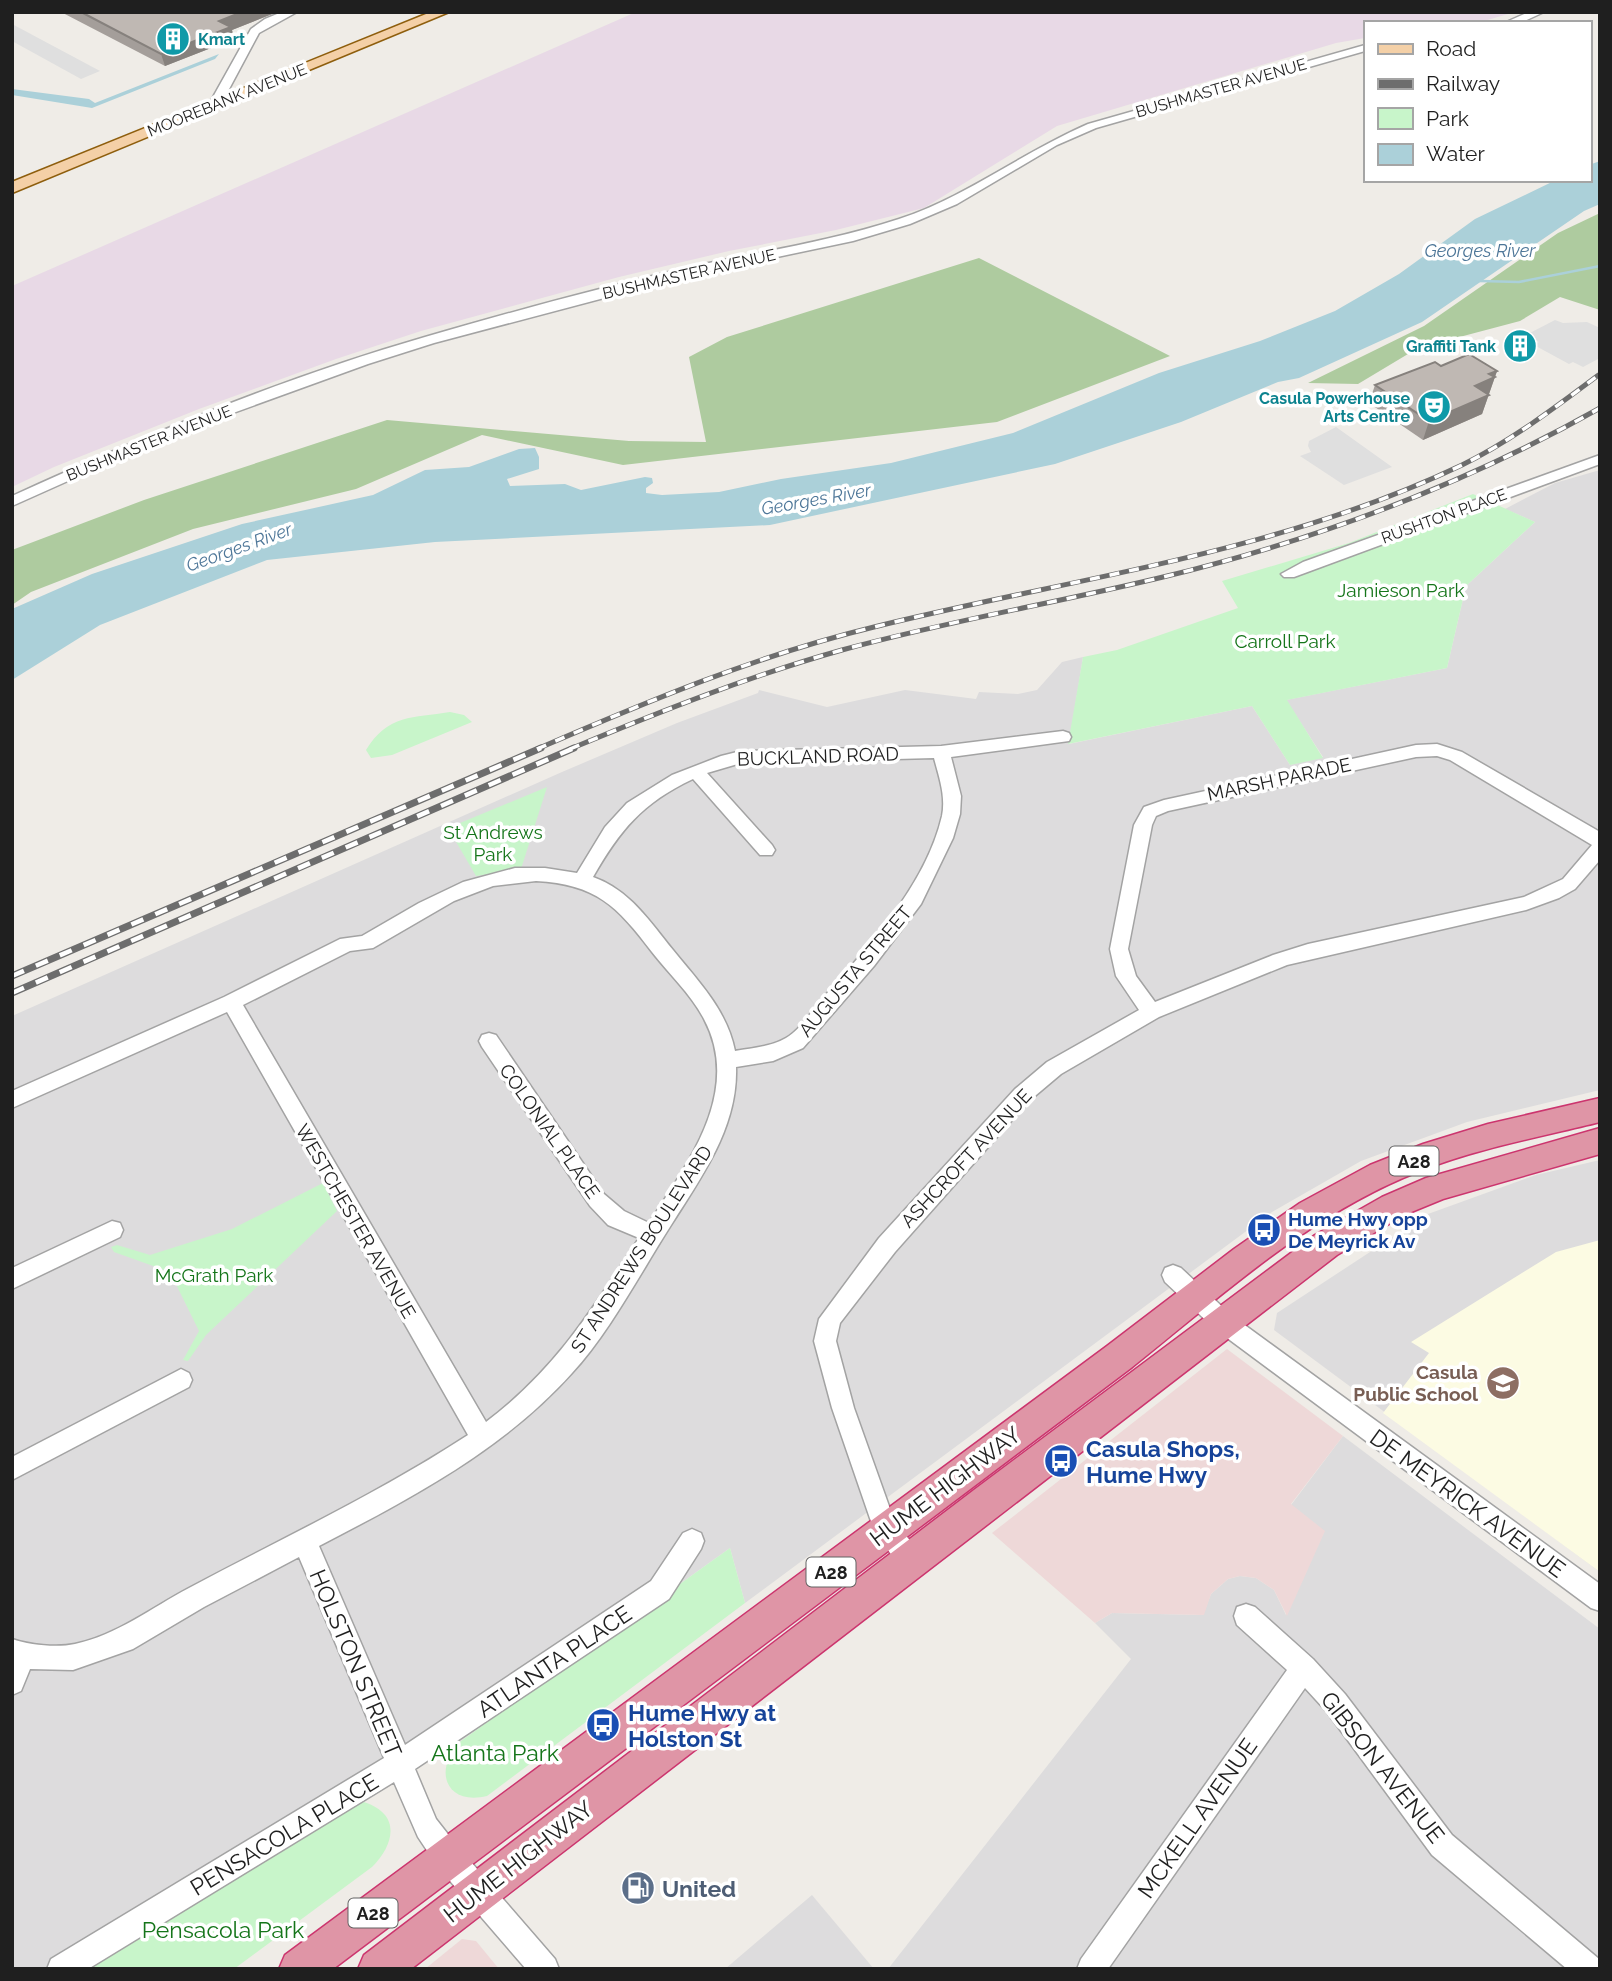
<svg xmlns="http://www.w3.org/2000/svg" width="1612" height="1981" font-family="Raleway,sans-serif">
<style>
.residential{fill:#dddcdd}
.commercial{fill:#eed8d8}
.industrial{fill:#e8d9e6}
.education{fill:#fcfbe3}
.forest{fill:#aecb9f}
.park{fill:#c8f5ca}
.parking{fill:#dfdfdf}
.water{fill:#abd0d9}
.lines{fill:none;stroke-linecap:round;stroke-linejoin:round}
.stream{stroke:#abd0d9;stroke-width:2.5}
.minor-casing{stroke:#a3a3a3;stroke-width:3}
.major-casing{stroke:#8e5e0d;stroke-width:3}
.highway-casing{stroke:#cc356e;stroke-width:3}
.minor{fill:#fff;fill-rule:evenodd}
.major{fill:#f4d0a7;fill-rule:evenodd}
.highway{fill:#df95a6;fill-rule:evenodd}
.rail-far1-casing{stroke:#6d6d6d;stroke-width:5}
.rail-casing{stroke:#6d6d6d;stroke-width:7}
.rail-far1{stroke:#fff;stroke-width:3.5;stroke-dasharray:10;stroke-linecap:butt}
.rail{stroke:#fff;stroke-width:4.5;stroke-dasharray:13;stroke-linecap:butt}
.wall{fill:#a49e9a}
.shaded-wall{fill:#86817d}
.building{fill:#bfb8b3;stroke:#86817d;stroke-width:2}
.labels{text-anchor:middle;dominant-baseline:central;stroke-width:7;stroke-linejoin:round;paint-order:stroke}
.far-culture-label{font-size:16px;font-weight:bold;fill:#0d838f;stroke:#fff;text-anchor:end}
.far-street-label{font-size:16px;fill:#1f1f1f;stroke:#fff}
.far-water-label{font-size:18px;font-style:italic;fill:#4d7698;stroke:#fff}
.shield{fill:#fff;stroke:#626262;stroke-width:2}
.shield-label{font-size:18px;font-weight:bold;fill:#1f1f1f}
.park-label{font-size:19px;fill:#15751a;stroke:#fff}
.street-label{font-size:19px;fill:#1f1f1f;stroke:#fff}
.transit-label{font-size:19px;font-weight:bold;fill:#164399;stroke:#fff;text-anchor:start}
.education-label{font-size:19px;font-weight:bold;fill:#785e54;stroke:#fff;text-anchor:end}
.near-transit-label{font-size:23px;font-weight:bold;fill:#164399;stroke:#fff;text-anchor:start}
.near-street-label{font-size:23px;fill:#1f1f1f;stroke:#fff}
.near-park-label{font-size:23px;fill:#15751a;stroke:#fff}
.near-service-label{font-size:23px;font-weight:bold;fill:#4e5e75;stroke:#fff;text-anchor:start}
</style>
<rect width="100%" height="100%" fill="#efece7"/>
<!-- residential -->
<g class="residential">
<path d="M1600,470V1090L1467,1122L1361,1161L1272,1212L745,1603L730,1548L461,1741L84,1969H12V1016L562,772L677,723L758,693L759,690L827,707L905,690L976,699L979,692L1018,694L1037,690L1062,662L1083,657L1069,744L1252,706L1290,765L1323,757L1286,700L1447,668L1466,586L1535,522L1505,509L1555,483Z"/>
<path d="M1600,1160V1572L1274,1330L1277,1313L1428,1214L1536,1175Z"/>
<path d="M1343,1436L1600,1629V1969H888L1131,1659L1095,1623L1112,1613L1203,1615L1211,1594L1228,1579L1240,1576L1256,1578L1274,1590L1286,1615L1291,1505Z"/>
<path d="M812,1895L874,1969H725Z"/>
</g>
<!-- commercial -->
<g class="commercial">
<path d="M1227,1349L1343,1436L1291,1504L1325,1531L1287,1616L1274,1590L1256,1578L1240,1576L1228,1579L1211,1594L1204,1615L1112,1613L1095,1623L992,1533Z"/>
<path d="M462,1939L476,1941L499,1969H425Z"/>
</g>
<!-- industrial -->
<path class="industrial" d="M636,12H1515L1477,23H1365V38L1336,43L1057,126L924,208L836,230L729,251L619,277L421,331L336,359L199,409L54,467L12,487V286Z"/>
<!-- education -->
<path class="education" d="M1600,1240V1572L1383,1413L1429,1353L1411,1342L1556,1252Z"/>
<!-- forest -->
<g class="forest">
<path d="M1600,213V310L1560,297L1520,321L1418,348L1358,384L1308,383L1424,326L1558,233Z"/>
<path d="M979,258L1170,356L997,422L623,465L482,435L356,489L193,529L31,592L12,605V550L144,500L387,420L629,441L706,442L689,357L727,337Z"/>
</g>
<!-- park -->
<g class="park">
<path d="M1473,494L1535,522L1466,586L1447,668L1287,700L1323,758L1290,765L1252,706L1068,744L1083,657L1117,650L1238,608L1222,581L1349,543Z"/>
<path d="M450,712L464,715L472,722L392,755L371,758L366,750C388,714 413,718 450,712Z"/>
<path d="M547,787L521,869L476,876L448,828Z"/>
<path d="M323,1183L337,1211L206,1335L188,1361L183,1360L199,1331L170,1272L114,1252L111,1247L117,1245L150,1255L232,1229Z"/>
<path d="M730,1548L745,1603L487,1796C444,1806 433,1768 461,1741Z"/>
<path d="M364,1802C401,1814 395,1844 372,1867L234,1969H84L350,1807Z"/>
</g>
<!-- parking -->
<g class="parking">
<path d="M12,24L100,71L81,79L12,41Z"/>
<path d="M1555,320L1563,323L1587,322L1600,328V358L1583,367L1573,362L1569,364L1534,345L1539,342L1526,335Z"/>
<path d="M1336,427L1392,467L1344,485L1300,456L1311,452L1308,446L1309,441Z"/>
</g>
<!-- water -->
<g class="water">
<path d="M219,54L215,59L92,108L12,95V89L89,99L95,103Z"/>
<path d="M1600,161V204L1584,211L1422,322L1299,378L1278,382L1181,422L1055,464L770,525L435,542L267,560L100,625L12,680V609L92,574L242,524L373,495L425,470L469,467L519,449L535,448L539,457V469L507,479L510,486L565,484L581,490L645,477L652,478L653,483L646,488V493L662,495L719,492L781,479L891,463L1013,433L1159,373L1260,341L1335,311L1399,274L1475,219L1556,180H1589V165Z"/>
</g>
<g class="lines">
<!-- stream -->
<path class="stream" d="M1480,281L1519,282L1600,266"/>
<!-- minor casing -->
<g class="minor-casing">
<g id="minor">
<path d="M282,12H297L259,33L220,106L210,108L208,106L251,29L265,19Z"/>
<path d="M1529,12H1544L1520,23H1504Z"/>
<path d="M1365,45V51L1096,128L1057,145L957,204L910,224L853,241L687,276L434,343L368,364L164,438L12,506V496C146,435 283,378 425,337C511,312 599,288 686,268C757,252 829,242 899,219C966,197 1023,152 1088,124Z"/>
<path d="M1600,455V464L1294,577H1284L1281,574L1303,562Z"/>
<path d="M1063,731L1069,733L1071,737L1069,741L951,757L961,796L960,814L953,838L921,904L874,966L803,1048L773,1061L736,1067C738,1126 703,1175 673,1222C642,1270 610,1332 572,1373C502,1451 411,1498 319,1546L405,1745L651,1581L683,1533L692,1529L701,1533L704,1541L701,1549L669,1599L415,1769L436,1819L458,1847L555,1959L559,1969H526L438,1867L418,1837L394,1782L88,1969H47L51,1959L384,1758L299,1557L204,1607L133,1649L73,1670L30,1669L21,1691L12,1695V1639C29,1645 57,1648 75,1644C117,1635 151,1608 189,1588C283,1538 379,1493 468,1435L227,1012L12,1108V1091L224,997L340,939L362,936L419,903L463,882L515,868H545L577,873L605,827L627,803L672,775L721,756L741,751L941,746ZM934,758C939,777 946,796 942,816C926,885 868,947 822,999C812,1011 800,1030 786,1038C770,1047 752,1048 735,1051C727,1010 698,981 673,950C650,922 630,890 593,877C620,830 642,803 693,779L760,855H772L775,850L772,845L707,773L741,763ZM536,881C596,884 617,906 652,952C669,974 691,994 704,1019C743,1092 687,1164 649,1223L624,1211L604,1194L496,1035L489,1033L482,1035L479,1041L482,1047L590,1206L608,1225L639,1238C591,1311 556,1369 486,1422L243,1005L350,951L373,948L454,901L493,886Z"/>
<path d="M1437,744L1462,752L1600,832V860L1575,889L1559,898L1526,910L1287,965L1159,1017L1061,1074L1029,1101L895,1252L840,1323L836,1341L854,1408L895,1523L920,1552L923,1561L920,1570L911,1573L902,1570L874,1530L832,1408L814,1341L819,1319L879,1238L1015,1089L1047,1062L1139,1010L1116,976L1110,949L1134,825L1144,807L1164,800L1416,745ZM1437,756L1450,760L1592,845L1563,879L1524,897L1308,944L1273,955L1155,1002L1136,976L1128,949L1152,825L1156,816L1168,811L1416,757Z"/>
<path d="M112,1221L120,1223L123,1230L120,1237L12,1289V1268Z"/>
<path d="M1173,1265L1181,1268L1231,1315L1600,1584V1611L1591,1608L1215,1329L1165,1282L1162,1275L1165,1268Z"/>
<path d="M181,1369L189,1373L192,1380L189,1387L12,1480V1457Z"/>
<path d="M1246,1604L1255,1607L1313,1659L1345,1694L1452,1835L1599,1959L1600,1969H1567L1432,1855L1327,1712L1305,1688L1108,1969H1077L1081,1959L1287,1670L1237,1625L1234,1616L1237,1607Z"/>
</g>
</g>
<!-- major casing -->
<g class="major-casing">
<path id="major" d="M431,12H449L12,193V182Z"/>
</g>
<!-- highway casing -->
<g class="highway-casing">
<g id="highway">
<path d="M1600,1098V1122C1540,1137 1478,1148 1420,1171C1311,1213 1221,1296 1131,1368L333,1969H279L285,1955L1107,1346L1234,1249L1300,1203L1370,1165L1423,1144L1488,1124Z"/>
<path d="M1600,1128V1154L1443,1199L1404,1215L1337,1255L411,1969H358L364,1955L974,1490L1315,1235L1382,1197L1426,1178Z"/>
</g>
</g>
<!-- minor -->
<use href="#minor" class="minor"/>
<!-- major -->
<use href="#major" class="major"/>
<!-- highway -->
<use href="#highway" class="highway"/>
<!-- rail-far1 casing -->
<g class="rail-far1-casing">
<g id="rail-far1">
<path d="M537,749C646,702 758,655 874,627C1072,578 1276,554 1462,465C1511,441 1556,407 1600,374"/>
<path d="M570,749C659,712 749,676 842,650C948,621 1056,603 1163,577C1316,540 1462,486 1600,408"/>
</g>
</g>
<!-- rail casing -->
<g class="rail-casing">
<g id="rail">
<path d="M12,976L541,748"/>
<path d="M12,993L574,748"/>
</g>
</g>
<!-- rail-far1 -->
<use href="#rail-far1" class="rail-far1"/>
<!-- rail -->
<use href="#rail" class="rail"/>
</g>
<!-- wall -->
<g class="wall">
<path d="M61,12H277L232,30L234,39L165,66Z"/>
<path d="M1441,366L1497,371L1482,414L1423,440L1369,403L1375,385Z"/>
</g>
<!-- shaded-wall -->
<g class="shaded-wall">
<path d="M242,12H277L232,30L234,39L165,66L161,54L219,21Z"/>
<path d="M1497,371L1482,414L1423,440L1429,421L1489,374Z"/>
</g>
<!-- building -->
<g class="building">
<path d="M81,12H242L219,21L231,27L161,54Z"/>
<path d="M1469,354L1497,371L1489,374L1495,377L1475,386L1489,395L1429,421L1375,385L1435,362L1441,366Z"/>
</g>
<!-- icons -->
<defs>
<g id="building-disc" transform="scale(1.75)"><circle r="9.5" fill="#0f9aa8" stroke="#fff"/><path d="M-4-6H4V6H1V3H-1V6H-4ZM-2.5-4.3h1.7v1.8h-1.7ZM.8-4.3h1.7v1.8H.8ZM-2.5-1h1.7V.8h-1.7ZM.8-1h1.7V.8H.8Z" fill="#fff"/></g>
<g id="theatre-disc" transform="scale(1.75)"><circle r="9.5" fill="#0f9aa8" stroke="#fff"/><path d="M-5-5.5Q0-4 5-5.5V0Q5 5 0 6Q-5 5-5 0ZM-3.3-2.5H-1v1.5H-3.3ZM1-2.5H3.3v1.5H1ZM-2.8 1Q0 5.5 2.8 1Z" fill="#fff"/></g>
<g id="bus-disc" transform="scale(1.75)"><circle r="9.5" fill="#1a4fb4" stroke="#fff"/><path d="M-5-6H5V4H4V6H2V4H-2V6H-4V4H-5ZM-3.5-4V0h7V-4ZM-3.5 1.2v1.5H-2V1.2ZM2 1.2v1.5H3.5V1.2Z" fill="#fff"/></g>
<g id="school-disc" transform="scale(1.75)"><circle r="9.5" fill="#8d6e63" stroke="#fff"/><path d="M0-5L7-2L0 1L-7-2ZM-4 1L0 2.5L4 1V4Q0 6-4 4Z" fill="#fff"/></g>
<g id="fuel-disc" transform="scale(1.75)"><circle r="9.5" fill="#5c6f8a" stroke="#fff"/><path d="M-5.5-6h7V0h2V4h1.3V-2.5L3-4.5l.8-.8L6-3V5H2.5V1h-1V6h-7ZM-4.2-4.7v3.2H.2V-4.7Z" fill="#fff"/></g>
</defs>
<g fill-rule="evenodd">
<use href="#building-disc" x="173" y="39"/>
<use href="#building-disc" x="1520" y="346"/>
<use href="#theatre-disc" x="1434" y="407"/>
<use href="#bus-disc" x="1264" y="1230"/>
<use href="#school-disc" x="1503" y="1383"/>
<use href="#bus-disc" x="1061" y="1461"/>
<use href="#bus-disc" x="603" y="1725"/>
<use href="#fuel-disc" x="638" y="1888"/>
</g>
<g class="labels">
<!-- far-culture labels -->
<g class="far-culture-label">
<text x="198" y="39" text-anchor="start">Kmart</text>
<text x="1496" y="346">Graffiti Tank</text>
<text x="1410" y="398">Casula Powerhouse<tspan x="1410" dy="18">Arts Centre</tspan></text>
</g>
<!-- far-street labels -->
<g class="far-street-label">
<text transform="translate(1221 88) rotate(-16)">BUSHMASTER AVENUE</text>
<text transform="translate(227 100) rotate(-22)">MOOREBANK AVENUE</text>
<text transform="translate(689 274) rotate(-13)">BUSHMASTER AVENUE</text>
<text transform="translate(149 443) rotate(-22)">BUSHMASTER AVENUE</text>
<text transform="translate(1444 516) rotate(-20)">RUSHTON PLACE</text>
</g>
<!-- far-water labels -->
<g class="far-water-label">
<text x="1480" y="250">Georges River</text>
<text transform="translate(816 499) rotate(-10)">Georges River</text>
<text transform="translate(239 547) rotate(-20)">Georges River</text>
</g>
<!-- shield labels -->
<g class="shield">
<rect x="1389.5" y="1146.5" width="49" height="29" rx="5"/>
<rect x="806.5" y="1557.5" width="49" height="29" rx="5"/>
<rect x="348.5" y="1898.5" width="49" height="29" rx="5"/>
</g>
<g class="shield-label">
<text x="1414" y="1161">A28</text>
<text x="831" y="1572">A28</text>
<text x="373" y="1913">A28</text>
</g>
<!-- park labels -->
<g class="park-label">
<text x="1401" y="590">Jamieson Park</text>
<text x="1285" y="641">Carroll Park</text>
<text x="493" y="832">St Andrews<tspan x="493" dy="22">Park</tspan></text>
<text x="214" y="1275">McGrath Park</text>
</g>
<!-- street labels -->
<g class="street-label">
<text transform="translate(818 756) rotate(-2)">BUCKLAND ROAD</text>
<text transform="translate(1279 779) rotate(-12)">MARSH PARADE</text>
<text transform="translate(855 971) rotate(-50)">AUGUSTA STREET</text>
<text transform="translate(550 1131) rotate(55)">COLONIAL PLACE</text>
<text transform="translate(966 1158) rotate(-47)">ASHCROFT AVENUE</text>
<text transform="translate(356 1221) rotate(60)">WESTCHESTER AVENUE</text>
<text transform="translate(641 1249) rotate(-57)">ST ANDREWS BOULEVARD</text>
</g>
<!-- transit labels -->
<g class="transit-label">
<text x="1288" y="1219">Hume Hwy opp<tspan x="1288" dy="22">De Meyrick Av</tspan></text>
</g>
<!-- education labels -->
<g class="education-label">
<text x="1478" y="1372">Casula<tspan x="1478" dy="22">Public School</tspan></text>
</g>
<!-- near-transit labels -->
<g class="near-transit-label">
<text x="1086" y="1448">Casula Shops,<tspan x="1086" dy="26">Hume Hwy</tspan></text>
<text x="628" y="1712">Hume Hwy at<tspan x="628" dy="26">Holston St</tspan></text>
</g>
<!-- near-street labels -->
<g class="near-street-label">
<text transform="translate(945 1486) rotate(-37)">HUME HIGHWAY</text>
<text transform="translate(1468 1503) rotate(36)">DE MEYRICK AVENUE</text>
<text transform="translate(554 1661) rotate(-34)">ATLANTA PLACE</text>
<text transform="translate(356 1663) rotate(67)">HOLSTON STREET</text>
<text transform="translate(1383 1767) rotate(52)">GIBSON AVENUE</text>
<text transform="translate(1197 1818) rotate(-55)">MCKELL AVENUE</text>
<text transform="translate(284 1834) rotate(-31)">PENSACOLA PLACE</text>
<text transform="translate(518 1861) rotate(-38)">HUME HIGHWAY</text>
</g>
<!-- near-park labels -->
<g class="near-park-label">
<text x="495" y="1752">Atlanta Park</text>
<text x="223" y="1929">Pensacola Park</text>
</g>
<!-- near-service labels -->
<g class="near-service-label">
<text x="662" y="1888">United</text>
</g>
</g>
<!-- border -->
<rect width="1612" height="1981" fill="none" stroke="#1f1f1f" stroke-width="28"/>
<!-- legend -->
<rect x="1364" y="21" width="228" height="161" fill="#ffffff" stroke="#a5a5a5" stroke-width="2"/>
<rect x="1378" y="44" width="35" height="10" fill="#f4d0a7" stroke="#a5a5a5" stroke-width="2"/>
<text x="1426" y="56" font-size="21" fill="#1f1f1f">Road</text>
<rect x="1378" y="79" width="35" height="10" fill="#6d6d6d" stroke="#a5a5a5" stroke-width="2"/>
<text x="1426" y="91" font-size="21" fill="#1f1f1f">Railway</text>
<rect x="1378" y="108" width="35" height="21" fill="#c8f5ca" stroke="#a5a5a5" stroke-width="2"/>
<text x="1426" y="126" font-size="21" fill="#1f1f1f">Park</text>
<rect x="1378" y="144" width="35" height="21" fill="#abd0d9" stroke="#a5a5a5" stroke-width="2"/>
<text x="1426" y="161" font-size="21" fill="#1f1f1f">Water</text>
</svg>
